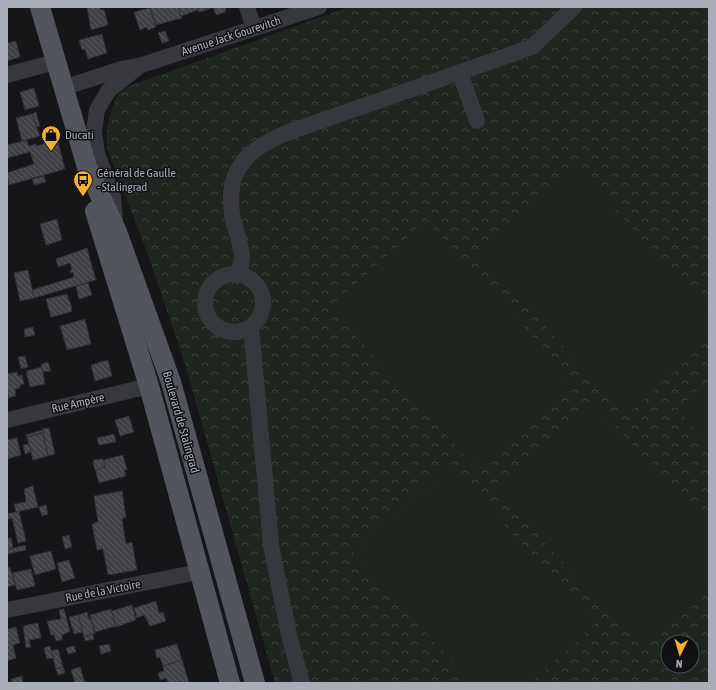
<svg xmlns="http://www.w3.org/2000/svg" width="716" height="690" font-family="'Asap Condensed',sans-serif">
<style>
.forest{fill:url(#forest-crowns);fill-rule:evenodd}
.garden{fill:#1e261f}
.building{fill:url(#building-back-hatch);stroke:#303034}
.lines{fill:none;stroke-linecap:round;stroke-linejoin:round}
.minor{stroke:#37383d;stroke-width:16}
.major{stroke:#53555c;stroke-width:20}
.labels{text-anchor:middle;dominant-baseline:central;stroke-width:3;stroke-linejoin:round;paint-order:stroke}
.street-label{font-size:12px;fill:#a8adb8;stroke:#111113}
.poi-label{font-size:12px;fill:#a8adb8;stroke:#111113;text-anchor:start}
</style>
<defs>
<pattern id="forest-crowns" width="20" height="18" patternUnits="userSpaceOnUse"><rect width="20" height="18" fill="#1e261f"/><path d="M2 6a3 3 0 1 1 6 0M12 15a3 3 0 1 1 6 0" fill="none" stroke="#3c433d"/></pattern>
<pattern id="building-back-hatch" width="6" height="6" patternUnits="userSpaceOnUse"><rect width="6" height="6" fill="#404145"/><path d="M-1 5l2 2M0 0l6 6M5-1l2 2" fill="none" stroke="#595a5e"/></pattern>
</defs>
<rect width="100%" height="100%" fill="#161618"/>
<!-- forest -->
<path class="forest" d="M349,7H709V683H275L185,364L150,260L107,148V127L112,108L116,98L122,90L129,86ZM668,642H692V666H668Z"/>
<!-- garden -->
<g class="garden">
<path d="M577,168L709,311V340L627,415L480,256Z"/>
<path d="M426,220L573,379L476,468L330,308Z"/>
<path d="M709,380V444L677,409Z"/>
<path d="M592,401L709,528V587L642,648L496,490Z"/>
<path d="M450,465L595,624L531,683H472L353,553Z"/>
</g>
<!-- building -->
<g class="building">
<path d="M87,7H100V10L104,9L108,25L91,30Z"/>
<path d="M154,7H178L182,18L156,25L150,8Z"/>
<path d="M178,7H206L207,10L199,12L198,10L181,16Z"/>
<path d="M206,7H225L226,10L225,12L216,15L213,7L207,10Z"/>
<path d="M150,8L156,27L148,30L147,27L140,30L134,12Z"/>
<path d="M165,31L169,41L162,43L158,33Z"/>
<path d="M102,34L107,53L88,59L85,49L82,50L79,40Z"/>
<path d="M16,41L20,57L7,61V43Z"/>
<path d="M34,88L39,106L25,110L20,92Z"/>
<path d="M36,112L40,126L38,127L36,126L32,114Z"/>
<path d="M32,114L40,136L22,141L16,118Z"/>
<path d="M57,138L65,169L9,185L7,173L34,164L30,152L7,158V145L27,140L29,146L36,144L37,146L44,144V142Z"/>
<path d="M44,176L46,182L34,185L32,179Z"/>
<path d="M57,219L62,240L46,245L40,224Z"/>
<path d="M87,248L96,280L34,298L32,290L74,277L73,272L70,273V270H72L70,263L58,267L56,259Z"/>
<path d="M28,270L34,298L20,301L14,273Z"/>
<path d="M88,283L92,295L79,299L76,286Z"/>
<path d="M67,294L72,308L71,312L51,317L46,299Z"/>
<path d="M85,319L91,344L67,350L60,326Z"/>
<path d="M33,327L35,335L25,337L24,329Z"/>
<path d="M25,356L28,367L21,369L18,357Z"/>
<path d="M108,360L112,376L95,381L91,365Z"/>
<path d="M48,362L51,371L43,372L41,364Z"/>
<path d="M42,367L45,384L30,387L26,371Z"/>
<path d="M17,372L18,376L22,375L24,384L20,385V388L15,389L16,396L8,398L7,374Z"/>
<path d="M129,416L134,432L120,436L115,420Z"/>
<path d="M49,428L55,454L48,456L42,429Z"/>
<path d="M42,430L43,433L27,437L26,435Z"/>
<path d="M43,433L48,456L33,460L27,437Z"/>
<path d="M114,434L116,442L99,445L97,438Z"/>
<path d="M17,438L21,455L7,459V440Z"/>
<path d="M28,444L31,452L25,454L23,445Z"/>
<path d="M123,455L127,470H124L126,476L99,483L95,469L105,467L103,460Z"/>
<path d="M101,459H103L105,467L95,470L93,463L94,460Z"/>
<path d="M33,486L38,507L16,512L14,504L26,502L24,489Z"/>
<path d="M122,491L126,517L122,519L126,544L132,542L137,570L108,575L103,549L97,550L92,524L98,522L94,496Z"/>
<path d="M46,505L48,514L42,516L39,507Z"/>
<path d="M19,511L26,541L18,543L12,518L7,519V514Z"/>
<path d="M69,535L72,547L65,549L62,537Z"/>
<path d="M11,538L13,548L7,550V539Z"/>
<path d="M25,545L26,550L8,554L7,550Z"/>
<path d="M51,551L56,569L35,575L30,556Z"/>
<path d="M69,560L75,578L62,582L57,563Z"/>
<path d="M10,567L15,585L7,587V568Z"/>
<path d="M31,569L35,586L17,590L12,573Z"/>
<path d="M156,601L159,613L163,612L166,621L150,626L144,615L137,618L134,608Z"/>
<path d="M132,605L136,620L116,627L111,611Z"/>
<path d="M64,609L70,631L62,635V640L56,641L54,635H51L47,621L61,619L59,610Z"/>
<path d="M111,609L116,626L95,632L90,615Z"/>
<path d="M87,612L89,619H91L95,633L84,637L78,615Z"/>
<path d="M78,615L83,632L74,634L69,617Z"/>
<path d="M38,623L41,638L29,640L31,647L26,648L23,626Z"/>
<path d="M16,627L20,643L13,645L16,658L7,661V629Z"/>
<path d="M93,634L94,639L85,641L84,637Z"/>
<path d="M109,644L111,651L101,654L99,646Z"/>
<path d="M177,644L182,660L163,666L160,657L157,658L155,650Z"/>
<path d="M50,646L53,658L47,659L44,648Z"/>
<path d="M74,646L76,652L68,654L66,648Z"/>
<path d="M58,649L63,667L56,669L51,651Z"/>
<path d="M182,660L189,683H168L166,678L160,680L158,673L164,671L163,666Z"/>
<path d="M63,667L65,673L58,675L56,669Z"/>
<path d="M80,667L85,683H75L71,670Z"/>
<path d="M22,676L23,683H12L11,679Z"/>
</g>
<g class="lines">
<!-- minor -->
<g class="minor">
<path d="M247,7L254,28"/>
<path d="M460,73L477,121"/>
<path d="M7,75L55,62"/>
<path d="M63,88L121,69L142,65L319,7"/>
<path d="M115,221L113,197L97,153L94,131L97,110L109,90L137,68"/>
<circle cx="234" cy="303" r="29"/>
<path d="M240,274C240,268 242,261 242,256C241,242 234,228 232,214C225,166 252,146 292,131L532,47L574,7"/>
<path d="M251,327L271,545L289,635L302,683"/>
<path d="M7,420L149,386"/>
<path d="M7,610L199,572"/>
</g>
<!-- major -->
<g class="major">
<path d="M40,7L87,167L117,232L171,382L255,683"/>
<path d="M95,211L149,386L230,683"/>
</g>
</g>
<!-- icons -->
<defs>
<g id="shop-pin" transform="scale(1)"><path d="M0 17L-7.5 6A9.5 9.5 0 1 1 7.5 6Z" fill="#f2b134" stroke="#111113"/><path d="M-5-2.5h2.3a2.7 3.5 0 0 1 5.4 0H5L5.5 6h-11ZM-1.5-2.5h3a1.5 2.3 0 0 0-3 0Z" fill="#111"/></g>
<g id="bus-pin" transform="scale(1)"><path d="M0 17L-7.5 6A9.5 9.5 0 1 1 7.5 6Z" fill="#f2b134" stroke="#111113"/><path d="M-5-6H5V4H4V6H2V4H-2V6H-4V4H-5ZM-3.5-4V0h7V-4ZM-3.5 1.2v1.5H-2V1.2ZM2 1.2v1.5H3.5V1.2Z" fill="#111"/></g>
</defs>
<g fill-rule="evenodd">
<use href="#shop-pin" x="51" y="135"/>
<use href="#bus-pin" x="83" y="180"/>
</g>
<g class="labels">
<!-- street labels -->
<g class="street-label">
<text transform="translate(231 36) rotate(-18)">Avenue Jack Gourevitch</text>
<text transform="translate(78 403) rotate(-13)">Rue Ampère</text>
<text transform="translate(181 422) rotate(74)">Boulevard de Stalingrad</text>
<text transform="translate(103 591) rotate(-11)">Rue de la Victoire</text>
</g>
<!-- poi labels -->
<g class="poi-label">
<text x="65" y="135">Ducati</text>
<text x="97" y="173">Général de Gaulle<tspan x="97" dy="14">- Stalingrad</tspan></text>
</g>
</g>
<!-- border -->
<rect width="716" height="690" fill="none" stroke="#a8adb8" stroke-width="16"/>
<!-- north arrow -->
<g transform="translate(680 654) rotate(185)"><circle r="19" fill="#111113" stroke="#4d4f55"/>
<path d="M0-3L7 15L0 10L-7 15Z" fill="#f2b134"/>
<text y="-6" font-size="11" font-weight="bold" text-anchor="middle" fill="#a8adb8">N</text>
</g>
</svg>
